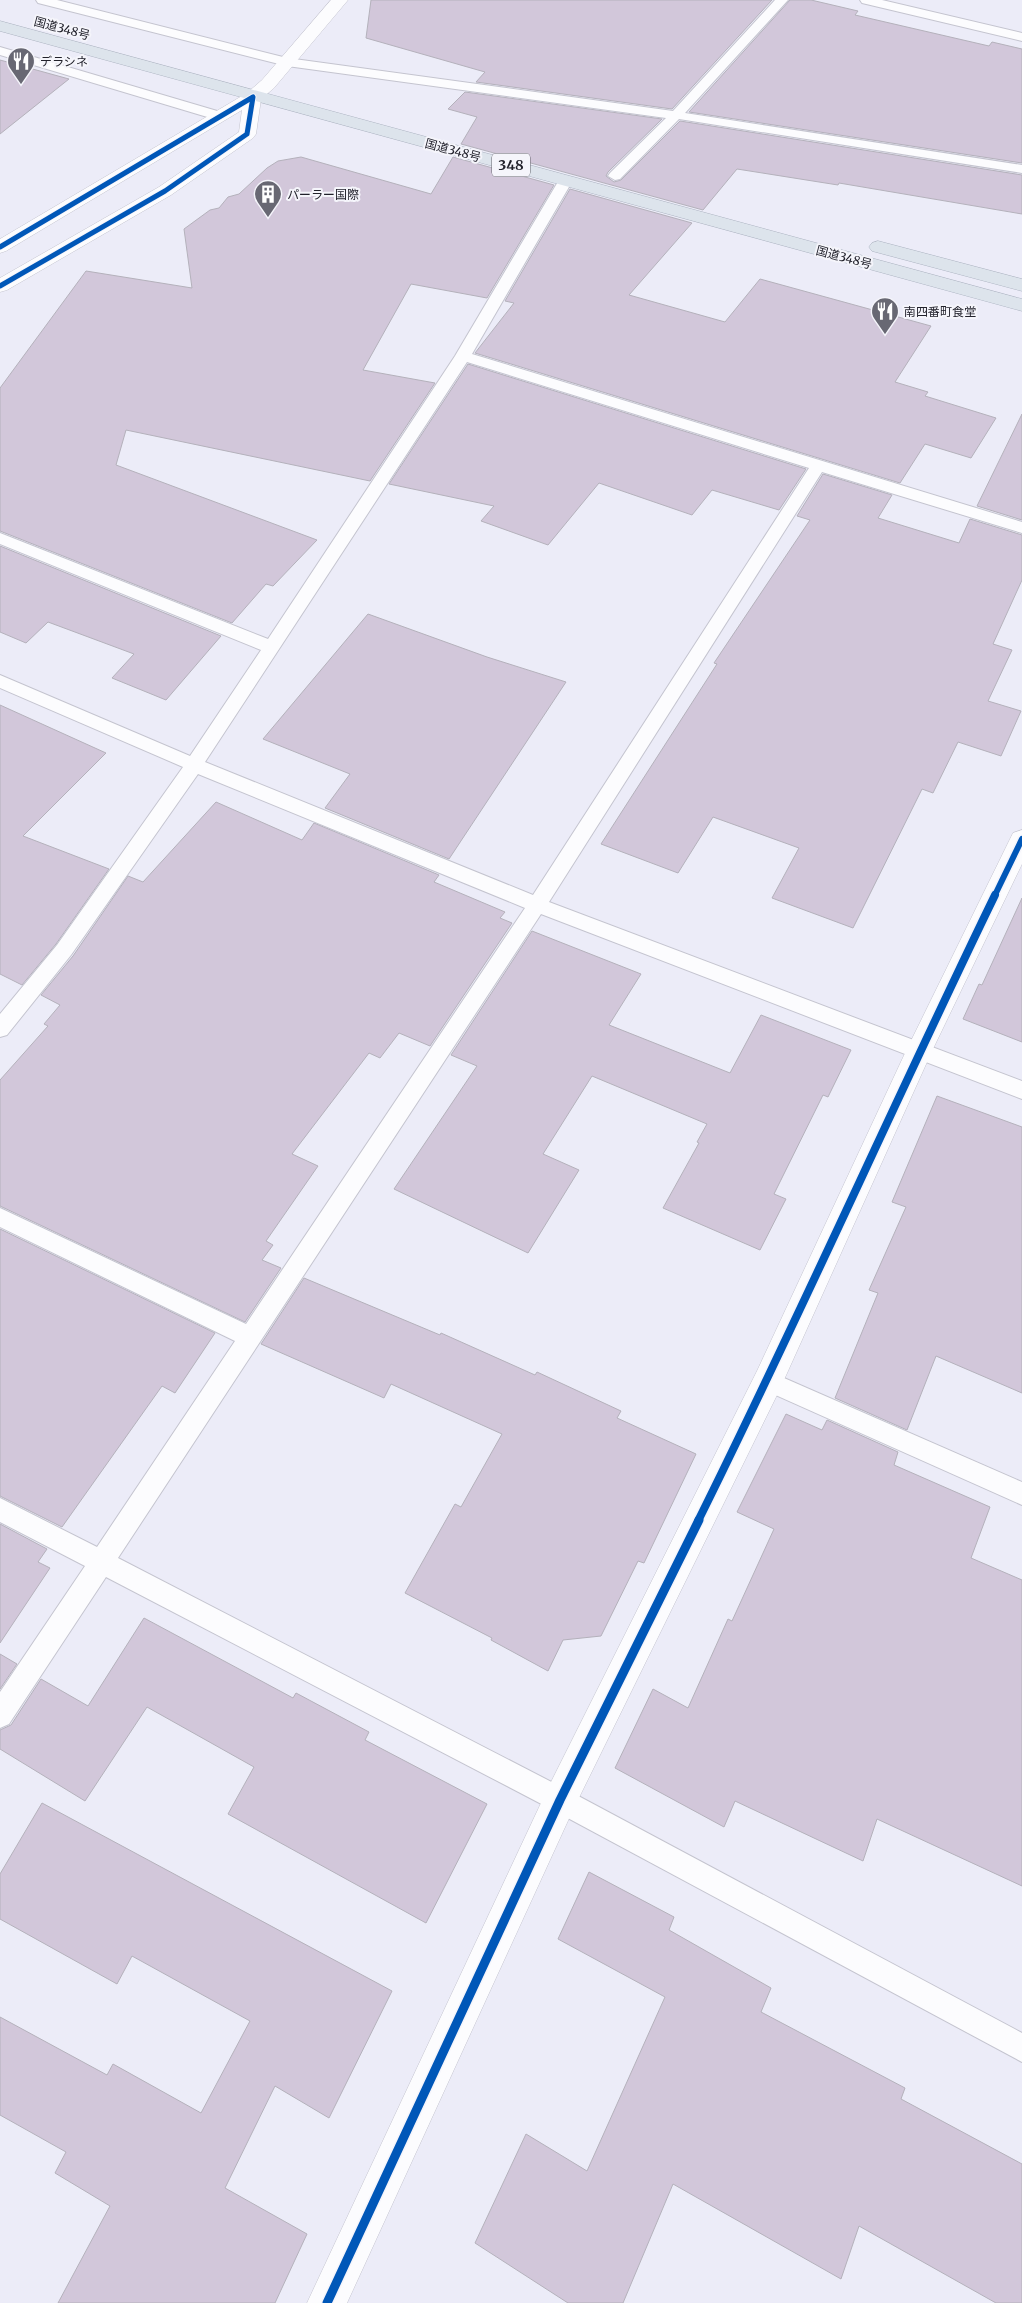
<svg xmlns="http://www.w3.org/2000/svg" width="1022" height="2303" font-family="Merriweather,'Noto Sans JP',serif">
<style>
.building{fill:#d2c7da;stroke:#b4b1bb}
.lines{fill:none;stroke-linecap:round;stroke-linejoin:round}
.lane-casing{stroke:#c4c4cf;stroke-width:2}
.street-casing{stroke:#c4c4cf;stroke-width:1}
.secondary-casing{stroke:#c4c4cf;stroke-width:1}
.highway-casing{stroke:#abb2c0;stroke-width:1}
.lane{fill:#fcfcfe;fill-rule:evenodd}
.street{fill:#fcfcfe;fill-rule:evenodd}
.secondary{fill:#fcfcfe;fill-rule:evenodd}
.highway{fill:#dde4ec;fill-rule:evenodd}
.cycleway-far3-casing{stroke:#f5f5fb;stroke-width:7}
.cycleway-far2-casing{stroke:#f5f5fb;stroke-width:9}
.cycleway-far1-casing{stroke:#f5f5fb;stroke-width:11}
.cycleway-casing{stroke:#f5f5fb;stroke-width:12}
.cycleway-far3{stroke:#0057b8;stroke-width:5}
.cycleway-far2{stroke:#0057b8;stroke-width:6}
.cycleway-far1{stroke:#0057b8;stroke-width:8}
.cycleway{stroke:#0057b8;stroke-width:9}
.labels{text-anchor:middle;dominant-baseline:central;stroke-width:4;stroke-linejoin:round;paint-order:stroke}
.far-street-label{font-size:12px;fill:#21212b;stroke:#f5f5fb}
.far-poi-label{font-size:12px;fill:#21212b;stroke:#f5f5fb;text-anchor:start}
.shield{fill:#f5f5fb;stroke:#616169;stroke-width:1}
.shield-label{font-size:14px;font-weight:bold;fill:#21212b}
</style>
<rect width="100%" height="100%" fill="#ececf8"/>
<!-- building -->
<g class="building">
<path d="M371,0H772L672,109L476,82L485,72L366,38Z"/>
<path d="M790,0H811L858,11L855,15L989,46L992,42L1022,49V163L689,112Z"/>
<path d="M0,60L69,79L0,134Z"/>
<path d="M465,92L662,119L608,172L606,176L614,182L621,180L680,121L1022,175V214L839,183L838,185L737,169L703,210L461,144L477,117L448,109Z"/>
<path d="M301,157L431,194L453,157L554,185L487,298L411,284L363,370L435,383L370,481L126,430L116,465L317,540L273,586L266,584L232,623L0,531V388L86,271L192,288L184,229L210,210L219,208L228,197L239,194L267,168L278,161Z"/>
<path d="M570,189L692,223L629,295L725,322L760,279L931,326L895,382L928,392L925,396L996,418L971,458L925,444L900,483L475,353L514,303L505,301Z"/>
<path d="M468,364L806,469L779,510L712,490L692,515L599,483L548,545L481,521L494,506L389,484Z"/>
<path d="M1022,414V520L977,506Z"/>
<path d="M823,474L892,495L878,518L959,543L970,519L1022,535V580L993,644L1012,650L988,701L1021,711L1001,756L958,742L933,793L922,789L853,928L772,898L799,848L713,817L678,873L601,844L717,664L714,663L810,520L797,516Z"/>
<path d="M0,546L221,636L166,700L112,678L134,654L48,622L26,643L0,632Z"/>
<path d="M368,614L487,657L566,682L449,859L325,808L350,774L263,739Z"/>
<path d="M0,705L106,753L23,836L109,869L56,944L22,985L0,974Z"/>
<path d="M216,802L302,840L314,823L439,875L434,882L505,912L500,918L512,923L430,1046L399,1033L380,1058L369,1053L292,1154L318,1166L266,1241L273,1245L262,1260L281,1268L245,1322L0,1206V1080L48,1026L44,1024L60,1005L41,995L73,956L128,876L143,882Z"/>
<path d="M1022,898V1042L963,1019L979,984L982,985Z"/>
<path d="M532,931L641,974L609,1025L730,1073L761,1015L851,1050L828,1097L823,1095L774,1194L786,1199L760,1250L663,1208L699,1143L697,1142L707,1124L592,1076L543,1154L579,1170L528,1253L394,1189L477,1066L451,1055Z"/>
<path d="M937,1096L1022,1127V1393L936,1356L907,1430L835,1398L878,1293L869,1290L906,1207L892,1202Z"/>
<path d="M0,1229L215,1333L175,1393L162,1386L62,1527L0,1496Z"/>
<path d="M304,1278L440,1335L441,1333L535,1375L537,1372L621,1411L617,1418L696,1454L644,1563L638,1561L601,1636L563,1640L548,1671L491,1640L492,1638L405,1593L455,1504L461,1507L502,1434L391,1384L384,1398L261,1344Z"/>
<path d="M786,1414L822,1430L827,1420L898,1452L894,1465L990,1507L971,1558L1022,1580V1886L877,1819L863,1861L735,1801L724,1827L615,1768L653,1689L688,1708L728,1619L732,1621L774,1529L737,1512Z"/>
<path d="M0,1524L47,1549L38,1562L50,1568L0,1643Z"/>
<path d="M144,1618L293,1698L296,1693L369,1732L365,1740L487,1804L426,1923L228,1814L254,1767L147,1707L85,1801L0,1749V1730L11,1725L41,1679L88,1706Z"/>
<path d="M0,1654L17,1664L0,1689Z"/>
<path d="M42,1803L392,1991L329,2118L275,2086L225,2188L307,2234L275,2303H58L110,2206L55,2173L66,2152L0,2115V2017L107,2075L113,2064L201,2113L250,2021L132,1956L117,1984L0,1919V1874Z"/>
<path d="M589,1872L674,1917L669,1930L771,1988L761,2012L905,2088L901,2099L1022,2164V2303H996L859,2226L841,2279L673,2184L623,2303H568L475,2243L526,2134L587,2171L665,1997L558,1939Z"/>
</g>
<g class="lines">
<!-- lane casing -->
<g class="lane-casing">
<g id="lane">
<path d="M36,0H57L287,58L673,111L775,0H788L685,113L1022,165V173L679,119L620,179L615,180L608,176L610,173L666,118L287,66L38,3Z"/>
<path d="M860,0H882L1022,33V41L862,3Z"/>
<path d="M0,47L224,113L226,116L219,120L214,119L0,55Z"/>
<path d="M566,176L573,180L472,354L1022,522V533L822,472L549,902L1022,1081V1099L541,914L118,1558L569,1791L1022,2033V2062L551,1809L106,1577L9,1724L0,1728V1692L85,1566L0,1522V1498L97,1547L235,1341L0,1227V1208L246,1324L525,908L198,774L71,955L7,1035L0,1037V1014L57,945L183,767L0,688V675L190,756L261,650L0,544V533L268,639L455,356L559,180ZM467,362L809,468L533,895L205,762Z"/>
<path d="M768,1371L1022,1482V1505L760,1388L756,1381L760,1374Z"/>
</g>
</g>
<!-- street casing -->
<g class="street-casing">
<path id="street" d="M1022,830V864L932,1051L779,1391L572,1812L347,2303H307L548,1788L757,1371L906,1051L1010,839L1013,833Z"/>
</g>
<!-- secondary casing -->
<g class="secondary-casing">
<path id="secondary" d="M331,0H348L274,88L261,99L256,134L253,138L171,195L7,290L0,292V278L159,187L239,132L242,110L6,251L0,253V239L247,93L262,80Z"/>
</g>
<!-- highway casing -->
<g class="highway-casing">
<g id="highway">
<path d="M0,21L1022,299V311L0,31Z"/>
<path d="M878,241L1022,279V291L872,251L869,247L872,243Z"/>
</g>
</g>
<!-- lane -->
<use href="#lane" class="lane"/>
<!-- street -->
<use href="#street" class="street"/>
<!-- secondary -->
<use href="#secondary" class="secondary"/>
<!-- highway -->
<use href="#highway" class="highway"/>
<!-- cycleway-far3 casing -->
<g class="cycleway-far3-casing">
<path id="cycleway-far3" d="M0,247L253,97L247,134L165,191L0,286"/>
</g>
<!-- cycleway-far2 casing -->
<g class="cycleway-far2-casing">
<path id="cycleway-far2" d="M994,897L1022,839"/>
</g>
<!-- cycleway-far1 casing -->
<g class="cycleway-far1-casing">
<path id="cycleway-far1" d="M698,1521C801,1314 894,1103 995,895"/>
</g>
<!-- cycleway casing -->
<g class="cycleway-casing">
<path id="cycleway" d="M327,2303L560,1800L699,1520"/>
</g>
<!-- cycleway-far3 -->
<use href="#cycleway-far3" class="cycleway-far3"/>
<!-- cycleway-far2 -->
<use href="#cycleway-far2" class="cycleway-far2"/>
<!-- cycleway-far1 -->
<use href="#cycleway-far1" class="cycleway-far1"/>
<!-- cycleway -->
<use href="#cycleway" class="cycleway"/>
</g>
<!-- icons -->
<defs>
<g id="restaurant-pin" transform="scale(1.4375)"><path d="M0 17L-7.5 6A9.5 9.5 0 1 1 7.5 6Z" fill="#686873" stroke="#f5f5fb"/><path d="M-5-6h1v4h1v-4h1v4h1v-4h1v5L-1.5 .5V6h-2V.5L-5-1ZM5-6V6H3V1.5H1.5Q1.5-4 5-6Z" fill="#fff"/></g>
<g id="building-pin" transform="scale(1.4375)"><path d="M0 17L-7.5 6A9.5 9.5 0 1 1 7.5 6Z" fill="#686873" stroke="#f5f5fb"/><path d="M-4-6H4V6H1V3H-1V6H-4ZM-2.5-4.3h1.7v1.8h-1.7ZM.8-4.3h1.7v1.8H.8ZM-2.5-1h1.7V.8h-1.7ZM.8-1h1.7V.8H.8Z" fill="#fff"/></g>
</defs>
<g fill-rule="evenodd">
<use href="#restaurant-pin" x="21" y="61"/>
<use href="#building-pin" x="268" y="194"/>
<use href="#restaurant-pin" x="885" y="311"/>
</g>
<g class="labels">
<!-- far-street labels -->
<g class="far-street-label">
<text transform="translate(62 28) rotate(15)">国道348号</text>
<text transform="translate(453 150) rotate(15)">国道348号</text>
<text transform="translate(844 257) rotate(15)">国道348号</text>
</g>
<!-- far-poi labels -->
<g class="far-poi-label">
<text x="40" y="61">デラシネ</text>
<text x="287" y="194">パーラー国際</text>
<text x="904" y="311">南四番町食堂</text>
</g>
<!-- shield labels -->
<rect class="shield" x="492" y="153.5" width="38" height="23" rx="4"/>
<g class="shield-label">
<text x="511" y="165">348</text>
</g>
</g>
</svg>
